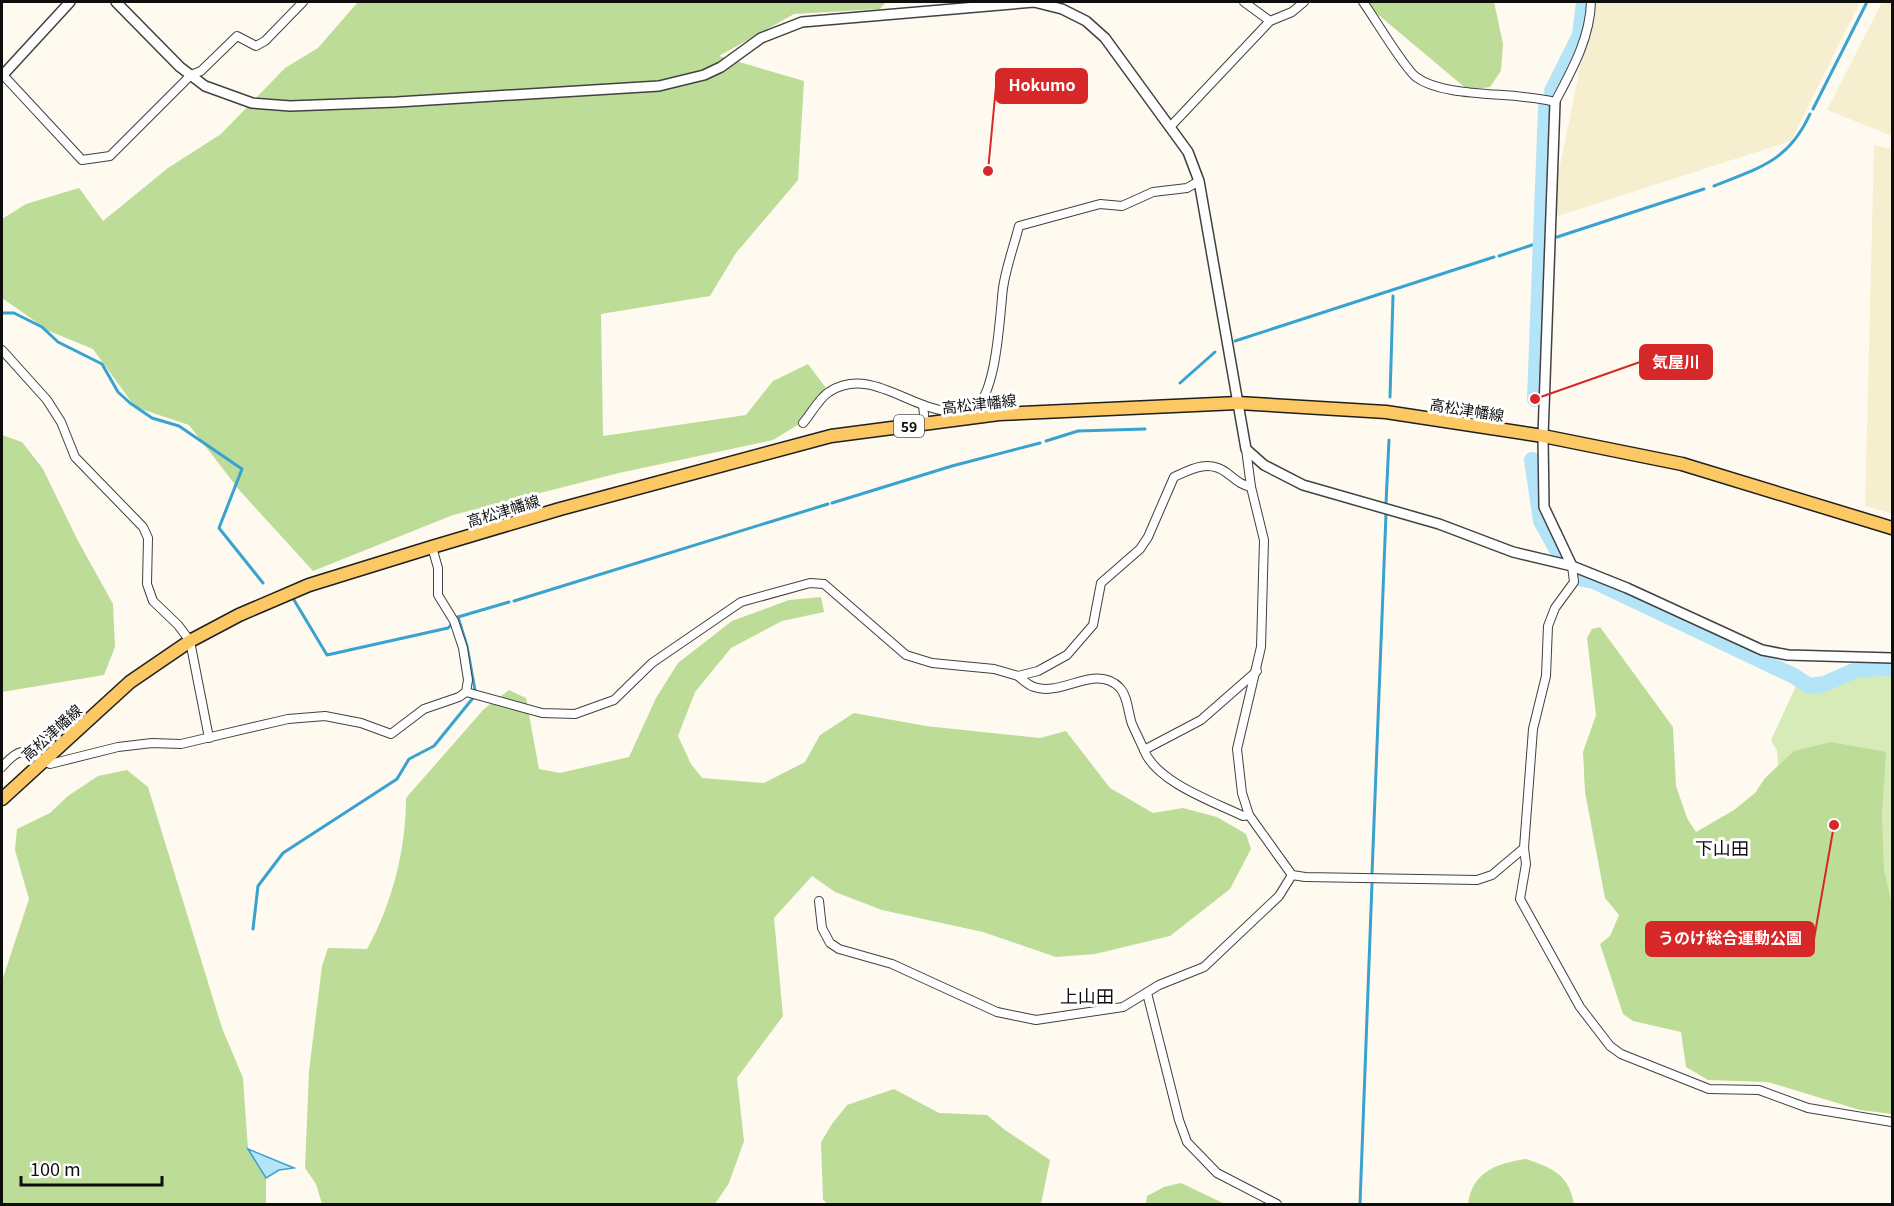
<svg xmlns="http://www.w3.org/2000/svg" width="1894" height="1206" font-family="Georgia,'Noto Sans JP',serif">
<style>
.farmland{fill:#f6efcf}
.green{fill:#d7ebb8}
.forest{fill:#bcdc97}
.water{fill:#b3e4f8;stroke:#38a2d0;stroke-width:1.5}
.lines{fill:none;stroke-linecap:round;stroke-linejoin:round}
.stream{stroke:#38a2d0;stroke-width:3}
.river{stroke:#b3e4f8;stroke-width:16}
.minor-casing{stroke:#414141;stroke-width:10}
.tertiary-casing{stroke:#414141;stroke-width:12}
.primary-casing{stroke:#1f1f1f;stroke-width:15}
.minor{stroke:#fff;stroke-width:8}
.tertiary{stroke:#fff;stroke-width:9}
.primary{stroke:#fbc863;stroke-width:12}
.labels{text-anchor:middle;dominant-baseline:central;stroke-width:6;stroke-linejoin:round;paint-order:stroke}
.shield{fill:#fff;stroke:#565656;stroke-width:1.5}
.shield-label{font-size:14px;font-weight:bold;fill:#0e0e0e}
.street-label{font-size:15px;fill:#0e0e0e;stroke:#fff}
.quarter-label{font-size:18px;fill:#0e0e0e;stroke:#fff}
.leader{fill:none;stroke:#d62828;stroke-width:2}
.callout-dot{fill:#d62828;stroke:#fff;stroke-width:2}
.callout{fill:#d62828;stroke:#d62828;stroke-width:2}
.callout-label{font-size:16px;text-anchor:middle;font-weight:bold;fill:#fff}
</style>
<rect width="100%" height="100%" fill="#fffaef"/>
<!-- farmland -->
<g class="farmland">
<path d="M1588,2H1860L1791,141L1549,219L1591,14Z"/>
<path d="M1882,2H1892V136L1827,110Z"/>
<path d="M1874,145L1892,149V514L1865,506Z"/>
</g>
<!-- green -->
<path class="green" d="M1868,674H1892V1009L1779,775L1777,751L1771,740L1796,686Z"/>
<!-- forest -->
<g class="forest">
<path d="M358,2L885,3L880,9L794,14L719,56L804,81L798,180L736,253L710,296L601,314L603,436L746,415L773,381L808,364L826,388L801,423L773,440L619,473L453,515L313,571L240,491L189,425L135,407L93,349L49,331L2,298V219L26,204L79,188L103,221L168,168L221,134L285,68L318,48Z"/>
<path d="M1363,2H1494L1503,44L1501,71L1490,87L1468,90Z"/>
<path d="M2,435L22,442L43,469L77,539L113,604L115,647L104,675L2,692Z"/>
<path d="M821,597L824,612L782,621L731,648L695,692L678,736L691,764L702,778L764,783L805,762L820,735L854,713L926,726L1040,738L1066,731L1110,788L1153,813L1183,808L1217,817L1246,834L1251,849L1230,889L1170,936L1095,954L1056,957L983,932L882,910L835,892L812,876L774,918L783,1016L737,1078L744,1141L729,1183L715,1204H322L316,1184L305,1168L309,1071L322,966L328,948L367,949C392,905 406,849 406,798L484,709L509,690L526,698L539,769L560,773L629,757L656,698L678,663L732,621L789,600Z"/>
<path d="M1600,627L1673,727L1676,786L1687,818L1696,832L1734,810L1755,793L1765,778L1794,751L1831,742L1886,752L1882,815L1884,870L1892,905V1114L1860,1110L1768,1082L1708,1080L1686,1067L1681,1032L1633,1021L1623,1014L1600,944L1610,936L1619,915L1605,898L1585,792L1583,752L1596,715L1587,638L1592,629Z"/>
<path d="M127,770L148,787L222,1028L243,1078L248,1149L266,1178V1204H2V981L29,899L15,850L17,829L50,813L68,796L98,776Z"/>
<path d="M894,1089L939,1113L987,1115L1005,1130L1050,1160L1041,1204H828L823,1200L821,1142L832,1124L847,1105Z"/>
<path d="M1526,1159C1554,1169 1568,1174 1574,1204H1468C1472,1172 1497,1163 1526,1159Z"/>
<path d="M1181,1183L1225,1204H1146L1147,1196L1164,1187Z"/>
</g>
<!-- water -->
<path class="water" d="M248,1149L294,1168L279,1170L266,1178Z"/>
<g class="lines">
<!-- stream -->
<g class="stream">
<path d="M1813,109L1867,2"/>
<path d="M1714,186C1760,167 1788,162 1810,114"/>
<path d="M1557,237L1704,189"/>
<path d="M1499,256L1532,245"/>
<path d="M2,313H14L42,327L58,342L102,364L118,392L130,403L152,418L179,426L242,469L219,528L263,583"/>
<path d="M1235,341L1494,257"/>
<path d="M1180,383L1215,352"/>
<path d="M1390,397L1393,296"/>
<path d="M1046,441L1078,431L1145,429"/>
<path d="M832,503L952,466L1040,443"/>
<path d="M1386,503L1389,440"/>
<path d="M294,600L327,655L448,628L451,625"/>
<path d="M514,601L828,504"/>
<path d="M458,617L467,646L475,690"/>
<path d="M458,617L509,602"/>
<path d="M1372,874L1386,514"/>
<path d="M253,929L258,886L283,853L397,779L409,759L434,746L473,698"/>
<path d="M1360,1204L1372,883"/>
</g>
<!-- river -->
<g class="river">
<path d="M1552,91L1580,35L1584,2"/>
<path d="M1535,399L1546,107"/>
<path d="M1532,460L1541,521L1558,552"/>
<path d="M1578,578L1594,581L1794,676L1809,686L1824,684L1858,669L1892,668"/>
</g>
<!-- minor casing -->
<g class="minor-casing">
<g id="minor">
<path d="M1244,2L1270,21"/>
<path d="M1363,2C1374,17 1404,68 1416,77C1445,99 1517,91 1555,102C1572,70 1590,38 1591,2"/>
<path d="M3,75L82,160L110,156L191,75L201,71L237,36L256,46L265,41L303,2"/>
<path d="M1170,127L1270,21L1292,12L1304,2"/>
<path d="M2,350L47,400L61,422L75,457L143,527L148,538L147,584L153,601L178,625L190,641L209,738"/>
<path d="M923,405L925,424"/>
<path d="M803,423C811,414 819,398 829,392C877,361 923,427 973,408C997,399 1000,311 1003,288C1006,267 1014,246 1019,226L1100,204L1122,206L1153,192L1187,188L1199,181"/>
<path d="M1246,449L1251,487L1264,540L1261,647L1237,749L1242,793L1249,815L1292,875L1305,877L1477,880L1492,875L1524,848"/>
<path d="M1572,566L1574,582L1555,608L1548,626L1546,676L1533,729L1524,848L1526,864L1520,899L1580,1007L1610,1046L1621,1054L1709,1089L1759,1090L1808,1108L1892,1122"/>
<path d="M1018,676C1023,680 1028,685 1034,687C1062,697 1096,663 1120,688C1128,697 1128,713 1132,724C1136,733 1140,741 1144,750"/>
<path d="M466,692L542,713L575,714L614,700L652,663L741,602L810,583L824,584L906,655L932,663L994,669L1018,676L1038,671L1067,655L1093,625L1101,583L1140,549L1148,537L1174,477C1191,469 1209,459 1227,473C1236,480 1241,485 1251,487"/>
<path d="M2,767C23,743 26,752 50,764L118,747L152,743L181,744L288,719L325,716L361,723L391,734L424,709L459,697L466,692L468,680L463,648L454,621L438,595V568L432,547"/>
<path d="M1249,815L1243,816C1214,802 1156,782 1144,750L1201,720L1257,671"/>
<path d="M819,901L822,928L830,943L839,949L892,964L997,1012L1036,1020L1123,1007L1159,985L1204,967L1279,896L1292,875"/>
<path d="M1147,993L1179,1120L1187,1142L1217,1173L1277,1204"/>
</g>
</g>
<!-- tertiary casing -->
<g class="tertiary-casing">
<g id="tertiary">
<path d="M116,2L180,67L205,86L252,103L290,106L397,102L659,86L704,75L721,67L761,38L802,22L1034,2L1062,9L1086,21L1105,38L1188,152L1199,181L1246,449L1264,465L1303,485L1439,524L1513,552L1572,566L1627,588L1762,650L1788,655L1892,658"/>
<path d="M2,76L70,2"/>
<path d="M1555,102L1543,436L1544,507L1572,566"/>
</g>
</g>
<!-- primary casing -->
<g class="primary-casing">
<path id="primary" d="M2,799L130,682L190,641L239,615L309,585L432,547L560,509L831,436L999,414L1238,403L1386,412L1543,436L1682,464L1892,528"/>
</g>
<!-- minor -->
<use href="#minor" class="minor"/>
<!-- tertiary -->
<use href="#tertiary" class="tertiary"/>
<!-- primary -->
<use href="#primary" class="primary"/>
</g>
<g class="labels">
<!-- shield labels -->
<rect class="shield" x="894" y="415" width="30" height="22" rx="4.5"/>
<g class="shield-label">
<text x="909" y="426">59</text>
</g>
<!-- street labels -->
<g class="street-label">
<text transform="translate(979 403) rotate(-6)">高松津幡線</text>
<text transform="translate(1467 409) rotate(9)">高松津幡線</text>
<text transform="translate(503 510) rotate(-17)">高松津幡線</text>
<text transform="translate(51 732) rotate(-42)">高松津幡線</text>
</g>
<!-- quarter labels -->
<g class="quarter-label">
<text x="1722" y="847">下山田</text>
<text x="1087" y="995">上山田</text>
</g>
</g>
<!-- callouts -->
<path class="leader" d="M988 171L996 86M1535 399L1640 362M1834 825L1814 939"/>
<g class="callout-dot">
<circle cx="988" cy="171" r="6"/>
<circle cx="1535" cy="399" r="6"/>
<circle cx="1834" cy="825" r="6"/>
</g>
<g class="callout">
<rect x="996" y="69" width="91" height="34" rx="6"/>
<rect x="1640" y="345" width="72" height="34" rx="6"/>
<rect x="1646" y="922" width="168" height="34" rx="6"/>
</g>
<g class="callout-label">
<text x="1042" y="91">Hokumo</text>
<text x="1676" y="368">気屋川</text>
<text x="1730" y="944">うのけ総合運動公園</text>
</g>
<!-- border -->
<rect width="1894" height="1206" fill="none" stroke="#0e0e0e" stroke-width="6"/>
<!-- scale -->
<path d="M21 1176v9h141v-9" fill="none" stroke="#0e0e0e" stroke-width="3"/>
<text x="30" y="1176" font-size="18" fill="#0e0e0e" stroke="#ffffff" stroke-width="4.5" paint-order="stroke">100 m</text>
</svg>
